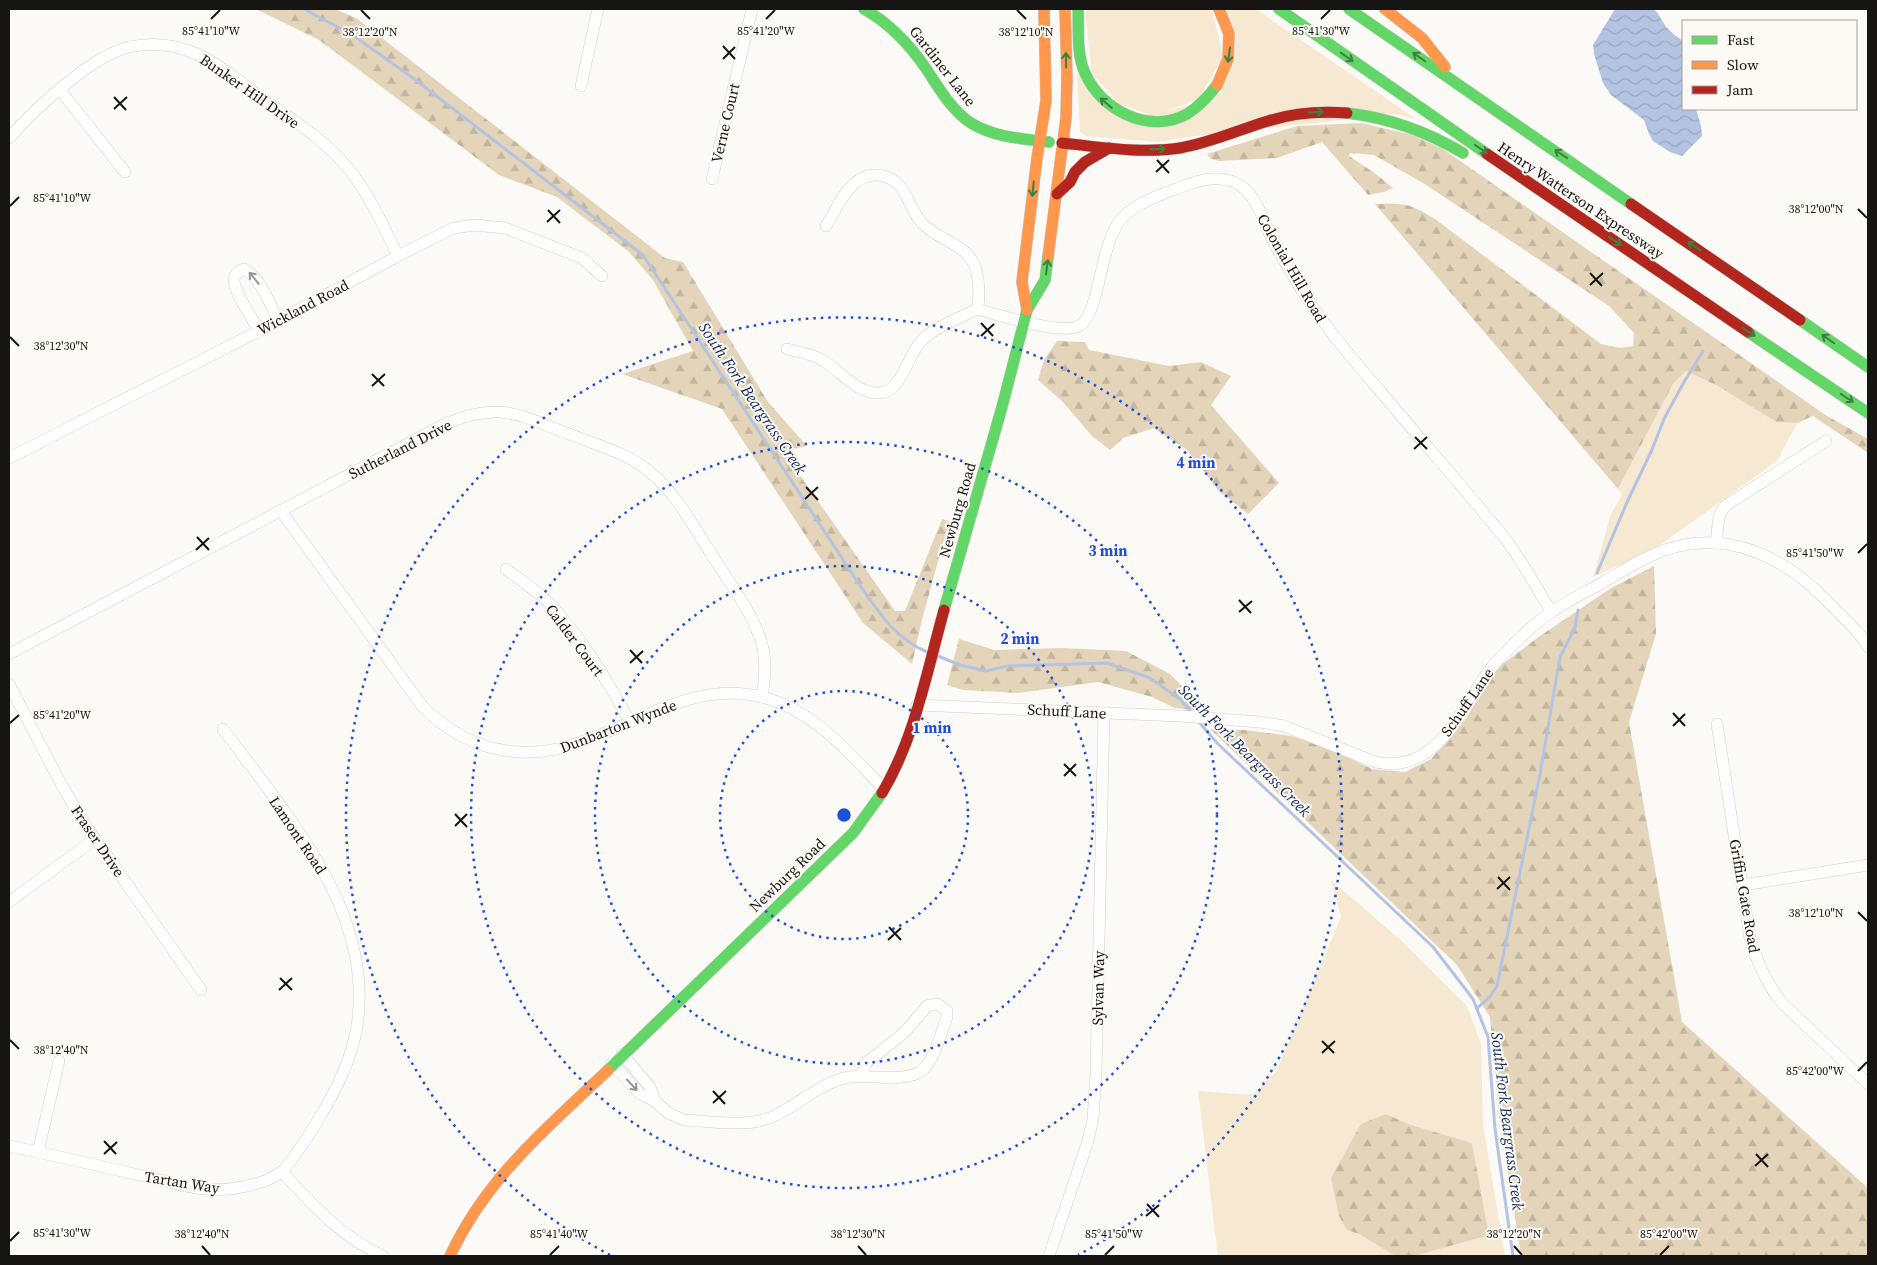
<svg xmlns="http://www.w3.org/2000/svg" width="1877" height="1265" font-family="'Source Serif 4',serif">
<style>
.grass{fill:#f7e9d1}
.forest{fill:url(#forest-firs)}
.water{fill:url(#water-waves)}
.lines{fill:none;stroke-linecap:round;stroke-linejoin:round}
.stream{stroke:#b3c3e1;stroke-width:3}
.street-casing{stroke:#d0cfcd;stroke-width:12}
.fast-casing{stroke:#d0cfcd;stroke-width:12}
.slow-casing{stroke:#d0cfcd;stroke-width:12}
.jam-casing{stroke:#d0cfcd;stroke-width:12}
.street{stroke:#fffefe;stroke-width:11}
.fast{stroke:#63d668;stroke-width:11}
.slow{stroke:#ff974d;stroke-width:11}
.jam{stroke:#b3261e;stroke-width:11}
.oneway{stroke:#407f42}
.oneway2{stroke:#969595}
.ticks{fill:none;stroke:#161514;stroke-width:2}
.ring{fill:none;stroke:#1d4ed8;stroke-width:2.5;stroke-dasharray:2.5 5}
.labels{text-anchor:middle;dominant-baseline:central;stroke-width:4;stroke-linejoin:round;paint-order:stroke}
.street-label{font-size:15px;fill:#161514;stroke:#fdfaf6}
.water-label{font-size:16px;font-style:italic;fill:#0e285b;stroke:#fdfaf6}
.ticks-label{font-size:12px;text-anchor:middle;fill:#161514;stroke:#fdfaf6;stroke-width:4;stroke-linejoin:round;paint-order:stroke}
.centre{fill:#1d4ed8;stroke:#fdfaf6;stroke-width:2.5}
.ring-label{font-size:15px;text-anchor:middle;font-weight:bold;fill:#1d4ed8;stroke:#fdfaf6;stroke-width:4;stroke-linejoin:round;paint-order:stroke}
</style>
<defs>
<pattern id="forest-firs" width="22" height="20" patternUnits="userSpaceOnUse" patternTransform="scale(1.25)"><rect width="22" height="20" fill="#e4d5ba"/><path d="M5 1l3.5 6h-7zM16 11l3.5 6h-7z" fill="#c3b69f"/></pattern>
<pattern id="water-waves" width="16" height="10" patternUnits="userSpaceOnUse" patternTransform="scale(1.25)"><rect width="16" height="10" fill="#b3c3e1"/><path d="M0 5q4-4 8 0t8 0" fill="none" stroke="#99a7c0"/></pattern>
</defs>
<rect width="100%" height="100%" fill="#fcfaf7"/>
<!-- grass -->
<g class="grass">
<path d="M1085,9H1212L1223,57L1198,100L1152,115L1119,104L1092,73Z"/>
<path d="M1227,9H1256L1416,119L1395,114L1194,136L1159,142L1086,136L1080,132L1077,72L1119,119L1215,101Z"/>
<path d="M1686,371L1718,386L1776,422L1797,423L1777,461L1653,550L1593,577L1611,514L1622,495L1618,489L1673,384Z"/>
<path d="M1331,880L1404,943L1467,1006L1481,1044L1483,1124L1505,1256H1414L1489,1234L1472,1143L1408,1124L1386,1114L1347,1230L1359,1234L1395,1256H1218L1198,1091L1252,1095L1276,1072L1341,917Z"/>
</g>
<!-- forest -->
<g class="forest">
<path d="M256,9H335L356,18L665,258L683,262L768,402L807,446L793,449L792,464L895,611H905L942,519L949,521L922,620L912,664L863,623L722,409L622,374L693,351L653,280L629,252L557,197L499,175L319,40Z"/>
<path d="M1361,123L1412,135L1443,149L1827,416L1868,439V453L1813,416L1797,423L1776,422L1718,386L1686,371L1673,384L1618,489L1375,204C1406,203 1409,203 1435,219L1601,344L1620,348L1633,346L1634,333L1609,306L1423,183L1374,155L1350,153L1349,156L1376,174L1393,188L1384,192L1368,195L1322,142L1277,158L1219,161L1211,159L1207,154L1297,126Z"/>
<path d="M1057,341L1085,342L1089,350L1169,366L1201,362L1231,376L1211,405L1279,483L1248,514L1220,492L1187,450L1154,428L1123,438L1110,450L1092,436L1062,401L1038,380L1044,360Z"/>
<path d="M1654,566L1656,634L1629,722L1682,1022L1868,1188V1256H1521L1499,1115L1490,1017L1457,965L1210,729L1245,730L1291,736L1328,748L1372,769L1405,772L1431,759L1466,719L1493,671L1540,636L1611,588Z"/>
<path d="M959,639L994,650L1063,648L1126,651L1170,674L1208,712L1175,708L1152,697L1098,682L1018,693L963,690L947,685Z"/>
<path d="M1386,1114L1408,1124L1472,1143L1489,1235L1414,1256H1395L1359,1234L1347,1230L1339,1216L1331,1178L1361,1124Z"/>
</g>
<!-- water -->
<path class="water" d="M1615,9H1654C1660,15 1662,22 1668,29C1673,35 1678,37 1683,41V109H1696L1701,126L1702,136L1682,156L1670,152L1653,141L1649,134L1644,120L1611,95L1603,83L1594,54L1593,45Z"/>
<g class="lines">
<!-- stream -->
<g class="stream">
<path d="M304,9L351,34L413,78L643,255L857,581C877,610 894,638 927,652"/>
<path d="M1597,573L1628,500L1651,452L1664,419L1684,382L1703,351"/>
<path d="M938,656L960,665L986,671L1007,666L1107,663L1150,678L1181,700L1192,714"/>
<path d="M1198,721L1217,743L1433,947L1473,999L1488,1037L1495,1129L1513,1256"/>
<path d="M1477,1008L1489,998L1497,986L1540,774L1560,657L1575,628L1578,610"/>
</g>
<!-- street casing -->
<g class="street-casing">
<g id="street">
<path d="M581,86L598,9"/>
<path d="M60,90L125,172"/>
<path d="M9,138C35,109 91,56 129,47C148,43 170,44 189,51C215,60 237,80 259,96C289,118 323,138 347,167C369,193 383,226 398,256"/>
<path d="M712,179L752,9"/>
<path d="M826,226C838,206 850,174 877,175C885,175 892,179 898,184C909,195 911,212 922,223C943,245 974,243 978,279C979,290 980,299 977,309"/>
<path d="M259,331C253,319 234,293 234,280C234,274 239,271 244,269C261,278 270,304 278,321"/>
<path d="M787,349C799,352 813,354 824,361C837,369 849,384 864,390C903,406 904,356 923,339C937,326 960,318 977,309C998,315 1060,335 1079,326C1101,314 1099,241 1123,217C1139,201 1163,194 1184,186C1202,179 1223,174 1241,186C1258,198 1264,223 1273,241C1280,254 1288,267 1295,279C1319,320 1349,355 1380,391C1422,441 1466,490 1507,541L1520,560L1551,611"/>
<path d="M9,458L259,331L398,256L454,228L474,225L505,228L582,258L602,276"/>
<path d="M281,511L422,706C442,726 465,741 493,748C591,774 663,673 762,697C814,710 848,752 884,789"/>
<path d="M1716,543L1719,516L1725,506L1826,441"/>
<path d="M506,569C520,580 536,590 548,602C581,636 607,680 630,722"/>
<path d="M9,654L445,424C463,417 480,411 500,412C524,414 547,426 569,434C597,445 628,453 651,473C677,494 694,528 712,555C729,582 751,610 761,641C767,659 765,679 762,697"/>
<path d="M9,684L60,782L82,820L201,990"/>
<path d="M917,705L1180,716L1260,722L1284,726L1375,762C1393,766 1413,763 1428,751C1461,728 1473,684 1502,656C1517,640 1534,623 1553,611C1569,600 1588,591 1605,581C1624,570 1644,557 1665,550C1728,529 1785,557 1828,602C1841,616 1859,630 1868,647"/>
<path d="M1717,724L1750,938C1757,962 1766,983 1782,1003L1868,1084"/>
<path d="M1743,885L1868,865"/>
<path d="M9,902L95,839"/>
<path d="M622,1054L650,1087L655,1101"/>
<path d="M612,1064L640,1094L655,1101L668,1113L684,1120C712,1121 746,1128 772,1117C799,1105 819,1083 849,1077C870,1074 904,1083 921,1071C934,1063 941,1032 947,1017V1011L937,1004L927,1006L905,1032L867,1062L861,1076"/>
<path d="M9,1146C52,1155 96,1165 139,1175C170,1182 204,1194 236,1188C251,1186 268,1181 280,1173C288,1168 315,1126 321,1115C336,1090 350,1062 356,1032C378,914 287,816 223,729"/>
<path d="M38,1152L59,1061"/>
<path d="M282,1172C313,1205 341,1237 383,1256"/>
<path d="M1049,1256L1087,1144L1093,1119L1096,1074L1104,713"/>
</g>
</g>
<!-- fast casing -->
<g class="fast-casing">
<g id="fast">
<path d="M864,9C891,24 910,45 927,70C939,88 952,111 971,123C993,137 1023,139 1049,142"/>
<path d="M1078,9C1079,30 1076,53 1085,73C1101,110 1149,135 1187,114C1200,106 1208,97 1217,85"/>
<path d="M1279,9L1487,154"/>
<path d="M1349,9L1631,204"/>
<path d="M1347,113C1390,118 1426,131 1463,153"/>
<path d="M1800,320L1868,367"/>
<path d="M1748,332L1868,413"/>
<path d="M944,610L1002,407L1027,310L1045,280L1048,257"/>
<path d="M608,1070L853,833L882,793"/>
</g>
</g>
<!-- slow casing -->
<g class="slow-casing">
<g id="slow">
<path d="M1385,9L1422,38L1445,67"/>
<path d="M1217,85L1228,59L1229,34L1219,9"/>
<path d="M1048,257L1066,118L1067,77L1065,9"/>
<path d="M1027,310L1022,282L1037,158L1046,101L1044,9"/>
<path d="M450,1256C487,1177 546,1129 608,1070"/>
</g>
</g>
<!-- jam casing -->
<g class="jam-casing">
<g id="jam">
<path d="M1062,143C1101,147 1141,154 1180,148C1210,143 1238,130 1268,121C1293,113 1321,111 1347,113"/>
<path d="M1487,154L1748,332"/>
<path d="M1057,194L1070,182L1075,172L1085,162L1109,148"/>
<path d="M1631,204L1800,320"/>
<path d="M882,793C915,738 927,671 944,610"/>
</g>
</g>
<!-- street -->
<use href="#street" class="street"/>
<!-- fast -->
<use href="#fast" class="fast"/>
<!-- slow -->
<use href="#slow" class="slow"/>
<!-- jam -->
<use href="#jam" class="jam"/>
</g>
<!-- one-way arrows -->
<defs><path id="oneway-shaft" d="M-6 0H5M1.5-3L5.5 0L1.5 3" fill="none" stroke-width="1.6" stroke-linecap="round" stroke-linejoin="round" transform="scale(1.25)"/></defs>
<g class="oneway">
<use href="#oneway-shaft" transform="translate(1229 55) rotate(98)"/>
<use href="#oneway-shaft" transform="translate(1347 57) rotate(35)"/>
<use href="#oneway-shaft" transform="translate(1419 57) rotate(-145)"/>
<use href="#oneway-shaft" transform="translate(1066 60) rotate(-91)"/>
<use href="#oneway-shaft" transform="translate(1106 103) rotate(-140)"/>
<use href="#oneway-shaft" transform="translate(1316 112) rotate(-3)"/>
<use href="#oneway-shaft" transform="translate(1158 149) rotate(-2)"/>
<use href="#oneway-shaft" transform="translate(1481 149) rotate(35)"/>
<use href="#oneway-shaft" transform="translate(1561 154) rotate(-146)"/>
<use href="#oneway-shaft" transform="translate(1033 189) rotate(96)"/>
<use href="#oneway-shaft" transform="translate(1615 241) rotate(34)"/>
<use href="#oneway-shaft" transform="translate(1694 246) rotate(-145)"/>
<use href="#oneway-shaft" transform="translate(1047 267) rotate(-82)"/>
<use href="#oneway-shaft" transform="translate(1749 332) rotate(34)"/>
<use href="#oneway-shaft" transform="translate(1828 339) rotate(-145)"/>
<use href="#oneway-shaft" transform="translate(1847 398) rotate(34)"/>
</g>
<g class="oneway2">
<use href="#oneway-shaft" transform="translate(254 278) rotate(-129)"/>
<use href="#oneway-shaft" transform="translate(632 1085) rotate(47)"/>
</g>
<!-- ticks -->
<path class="ticks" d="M361,10L370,19M1017,10L1026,19M211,19L220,10M766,19L775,10M1321,19L1330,10M723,46L735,59M723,59L735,47M114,97L126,110M114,109L127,97M1157,160L1169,173M1156,172L1169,160M10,206L19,197M1858,209L1867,218M548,210L560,223M547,222L560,210M1590,273L1602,286M1590,285L1603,273M981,323L993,336M981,336L994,324M10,337L19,346M372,374L384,386M372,386L385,374M1415,437L1427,449M1414,449L1427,437M806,487L818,500M805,499L818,487M197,537L209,550M196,550L209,538M1858,553L1867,544M1239,600L1251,613M1239,612L1252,601M630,650L642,663M630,663L643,651M1673,713L1685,726M10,723L19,715M1673,726L1685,714M1064,764L1076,776M1064,776L1076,764M455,814L467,827M455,826L467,814M1498,877L1510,890M1497,889L1510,877M1858,912L1867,921M889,927L901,940M888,940L901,928M280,978L292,990M279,990L292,978M10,1040L19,1049M1322,1041L1334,1053M1322,1053L1335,1041M1858,1071L1867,1062M713,1091L725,1104M713,1103L726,1091M104,1141L116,1154M104,1154L117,1142M1756,1154L1768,1167M1755,1166L1768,1154M1147,1204L1159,1217M1146,1216L1159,1205M10,1241L19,1232M202,1246L210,1255M858,1246L866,1255M1514,1246L1522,1255M550,1255L559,1246M1105,1255L1114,1246M1660,1255L1669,1246"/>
<!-- distance rings -->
<g class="ring">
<circle cx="844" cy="815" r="124"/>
<circle cx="844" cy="815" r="249"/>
<circle cx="844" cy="815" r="373"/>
<path d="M610 1255A498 498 0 1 1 1078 1255"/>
</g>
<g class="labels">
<!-- street labels -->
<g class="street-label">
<text transform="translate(943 66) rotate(52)">Gardiner Lane</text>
<text transform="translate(250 91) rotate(35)">Bunker Hill Drive</text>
<text transform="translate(725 123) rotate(-77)">Verne Court</text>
<text transform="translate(1581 200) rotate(34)">Henry Watterson Expressway</text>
<text transform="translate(1292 268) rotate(60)">Colonial Hill Road</text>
<text transform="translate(303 307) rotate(-28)">Wickland Road</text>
<text transform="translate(400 449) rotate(-27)">Sutherland Drive</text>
<text transform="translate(957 510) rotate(-74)">Newburg Road</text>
<text transform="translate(575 640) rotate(53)">Calder Court</text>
<text transform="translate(1467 702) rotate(-55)">Schuff Lane</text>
<text transform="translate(1067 711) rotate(3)">Schuff Lane</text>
<text transform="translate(618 726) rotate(-21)">Dunbarton Wynde</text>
<text transform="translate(298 835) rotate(56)">Lamont Road</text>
<text transform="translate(98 841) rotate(56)">Fraser Drive</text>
<text transform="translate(787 875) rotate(-44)">Newburg Road</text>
<text transform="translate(1745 896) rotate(80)">Griffin Gate Road</text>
<text transform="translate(1098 988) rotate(-89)">Sylvan Way</text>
<text transform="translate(182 1182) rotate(9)">Tartan Way</text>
</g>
<!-- water labels -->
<g class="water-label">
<text transform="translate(753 398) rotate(56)">South Fork Beargrass Creek</text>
<text transform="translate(1245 750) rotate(45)">South Fork Beargrass Creek</text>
<text transform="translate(1508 1121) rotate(83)">South Fork Beargrass Creek</text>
</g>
</g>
<g class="ticks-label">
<text x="211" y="35">85°41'10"W</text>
<text x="766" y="35">85°41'20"W</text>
<text x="1321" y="35">85°41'30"W</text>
<text x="370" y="36">38°12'20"N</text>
<text x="1026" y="36">38°12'10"N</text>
<text x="62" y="202">85°41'10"W</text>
<text x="1816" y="213">38°12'00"N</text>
<text x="61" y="350">38°12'30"N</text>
<text x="1815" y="557">85°41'50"W</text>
<text x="62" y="719">85°41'20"W</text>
<text x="1816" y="917">38°12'10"N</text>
<text x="61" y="1054">38°12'40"N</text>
<text x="1815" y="1075">85°42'00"W</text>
<text x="62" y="1237">85°41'30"W</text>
<text x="202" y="1238">38°12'40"N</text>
<text x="858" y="1238">38°12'30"N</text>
<text x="1514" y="1238">38°12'20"N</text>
<text x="559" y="1238">85°41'40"W</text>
<text x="1114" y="1238">85°41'50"W</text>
<text x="1669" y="1238">85°42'00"W</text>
</g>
<circle cx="844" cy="815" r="8" class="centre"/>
<g class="ring-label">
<text x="1196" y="468">4 min</text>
<text x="1108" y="556">3 min</text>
<text x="1020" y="644">2 min</text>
<text x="932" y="733">1 min</text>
</g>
<!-- border -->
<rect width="1877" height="1265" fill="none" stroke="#161514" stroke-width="20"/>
<!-- legend -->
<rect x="1682" y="20" width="175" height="90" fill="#fdfaf6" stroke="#a19e9c"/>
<rect x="1692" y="36" width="25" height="8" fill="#63d668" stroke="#a19e9c"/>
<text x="1727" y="45" font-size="15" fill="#161514">Fast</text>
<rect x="1692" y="61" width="25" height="8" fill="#ff974d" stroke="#a19e9c"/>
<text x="1727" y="70" font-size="15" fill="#161514">Slow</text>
<rect x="1692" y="86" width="25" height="8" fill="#b3261e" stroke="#a19e9c"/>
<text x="1727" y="95" font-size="15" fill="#161514">Jam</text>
</svg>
